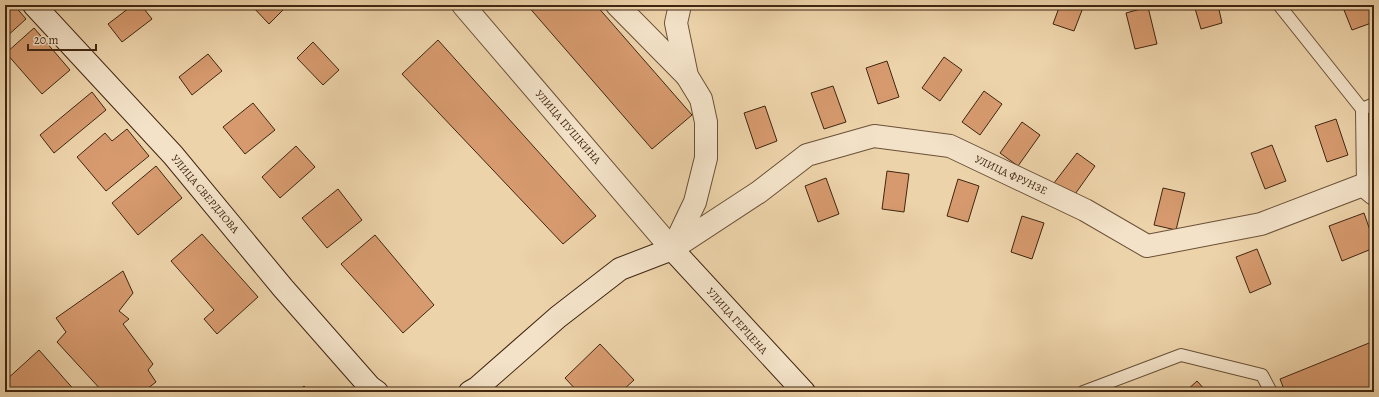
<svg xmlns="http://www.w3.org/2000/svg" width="1379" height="397" font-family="Alegreya,serif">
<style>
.building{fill:#d69a6e;stroke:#402611}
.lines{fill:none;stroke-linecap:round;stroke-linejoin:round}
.lane-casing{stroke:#6b5137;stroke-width:14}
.street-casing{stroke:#6b5137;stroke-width:24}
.secondary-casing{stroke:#402611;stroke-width:24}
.lane{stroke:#f3e2c8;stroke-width:12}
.street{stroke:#f3e2c8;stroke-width:22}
.secondary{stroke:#f3e2c8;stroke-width:22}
.labels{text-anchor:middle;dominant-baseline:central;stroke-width:3;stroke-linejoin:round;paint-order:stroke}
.street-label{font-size:11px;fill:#402611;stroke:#f3e2c8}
</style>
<rect width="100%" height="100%" fill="#edd3aa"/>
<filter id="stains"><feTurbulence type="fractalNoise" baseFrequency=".005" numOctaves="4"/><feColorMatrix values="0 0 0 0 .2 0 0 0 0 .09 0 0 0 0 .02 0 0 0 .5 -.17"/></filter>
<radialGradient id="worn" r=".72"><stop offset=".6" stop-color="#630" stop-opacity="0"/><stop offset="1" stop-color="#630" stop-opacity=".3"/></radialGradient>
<!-- building -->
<g class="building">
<path d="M5,5H14L26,19L5,38Z"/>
<path d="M133,5H141L152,19L122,42L108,24Z"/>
<path d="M251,5H282L285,8L269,24Z"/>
<path d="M527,5H596L692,115L652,149Z"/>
<path d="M1060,5H1084L1074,31L1053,24Z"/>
<path d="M1194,5H1218L1222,23L1201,29Z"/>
<path d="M1342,5H1374V22L1352,30Z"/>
<path d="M1148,7L1157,44L1135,49L1126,13Z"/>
<path d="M34,28L70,70L42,94L6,53Z"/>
<path d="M438,40L596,216L563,244L402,74Z"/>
<path d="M313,42L339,70L323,85L297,58Z"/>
<path d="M208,54L222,71L192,95L179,77Z"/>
<path d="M944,57L962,70L940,101L922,88Z"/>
<path d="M887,61L899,97L878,104L866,68Z"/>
<path d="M833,86L846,122L824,129L811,93Z"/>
<path d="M984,91L1002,104L980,135L962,122Z"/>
<path d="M92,92L106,110L54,153L40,135Z"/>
<path d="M253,103L275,130L245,154L223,127Z"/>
<path d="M765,106L777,141L756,149L744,113Z"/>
<path d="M1336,119L1348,155L1327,162L1315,126Z"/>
<path d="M1022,122L1040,135L1018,166L1000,153Z"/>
<path d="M127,129L149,156L106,191L77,157L105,133L112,141Z"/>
<path d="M1272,145L1286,181L1265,189L1251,153Z"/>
<path d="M296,146L315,167L280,198L262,177Z"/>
<path d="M1077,153L1095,166L1073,197L1054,183Z"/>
<path d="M156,166L182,198L138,235L112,203Z"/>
<path d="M887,171L909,174L904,212L882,209Z"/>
<path d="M826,178L839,214L818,222L805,186Z"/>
<path d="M958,179L979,186L968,222L947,216Z"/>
<path d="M1163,188L1185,193L1176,230L1154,225Z"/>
<path d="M338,189L362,220L327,248L302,218Z"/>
<path d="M1364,213L1374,242V248L1342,261L1329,226Z"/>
<path d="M1022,216L1044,223L1032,259L1011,252Z"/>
<path d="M202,234L258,297L217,334L204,319L214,310L171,261Z"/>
<path d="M375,235L434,305L403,333L341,264Z"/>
<path d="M1257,249L1271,284L1250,293L1236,257Z"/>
<path d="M123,271L133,293L119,311L129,319L123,324L153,364L148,370L156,382L143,392H103L57,342L66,332L56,318Z"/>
<path d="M1374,341V392H1285L1280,379Z"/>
<path d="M600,344L634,380L621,392H578L565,378Z"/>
<path d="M39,350L76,392H10L5,387V381Z"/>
<path d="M1197,381L1207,392H1185Z"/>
<path d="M304,386L309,392H297Z"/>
<path d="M1133,387L1138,392H1128Z"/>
</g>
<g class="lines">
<!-- lane casing -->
<g class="lane-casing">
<g id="lane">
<path d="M1279,5L1362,109L1363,185"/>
<path d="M1362,109L1374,104"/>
<path d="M1083,392L1181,355L1262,375L1271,392"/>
</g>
</g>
<!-- street casing -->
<g class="street-casing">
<g id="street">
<path d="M463,5L672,249"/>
<path d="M617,5L687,76"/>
<path d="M673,248L695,202L706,158V122L701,99L687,76L676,23L680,5"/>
<path d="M672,249L759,192L807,155L874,136L950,146L1085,210L1147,246L1261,224L1363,185L1374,194"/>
</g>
</g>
<!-- secondary casing -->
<g class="secondary-casing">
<g id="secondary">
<path d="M34,5L173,155L283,288L370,387L377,392"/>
<path d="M470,392L477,388L558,317L620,269L672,249L804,392"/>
</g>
</g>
<!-- lane -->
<use href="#lane" class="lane"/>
<!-- street -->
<use href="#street" class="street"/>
<!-- secondary -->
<use href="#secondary" class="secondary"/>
</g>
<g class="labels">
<!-- street labels -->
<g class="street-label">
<text transform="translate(568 127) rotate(49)">УЛИЦА ПУШКИНА</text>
<text transform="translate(1011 175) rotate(25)">УЛИЦА ФРУНЗЕ</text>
<text transform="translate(205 194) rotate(50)">УЛИЦА СВЕРДЛОВА</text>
<text transform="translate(737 321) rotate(48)">УЛИЦА ГЕРЦЕНА</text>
</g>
</g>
<!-- margin -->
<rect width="1379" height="397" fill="none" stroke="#edd3aa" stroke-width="20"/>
<rect x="6" y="6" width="1367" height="385" fill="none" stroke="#402611" stroke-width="2"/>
<rect x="10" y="10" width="1359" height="377" fill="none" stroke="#402611"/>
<!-- scale -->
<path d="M28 44v6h68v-6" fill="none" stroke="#402611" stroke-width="2"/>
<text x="34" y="44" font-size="12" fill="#402611" stroke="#f3e2c8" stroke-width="3" paint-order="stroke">20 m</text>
<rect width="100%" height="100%" filter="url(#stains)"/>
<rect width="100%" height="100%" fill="url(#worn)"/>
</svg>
